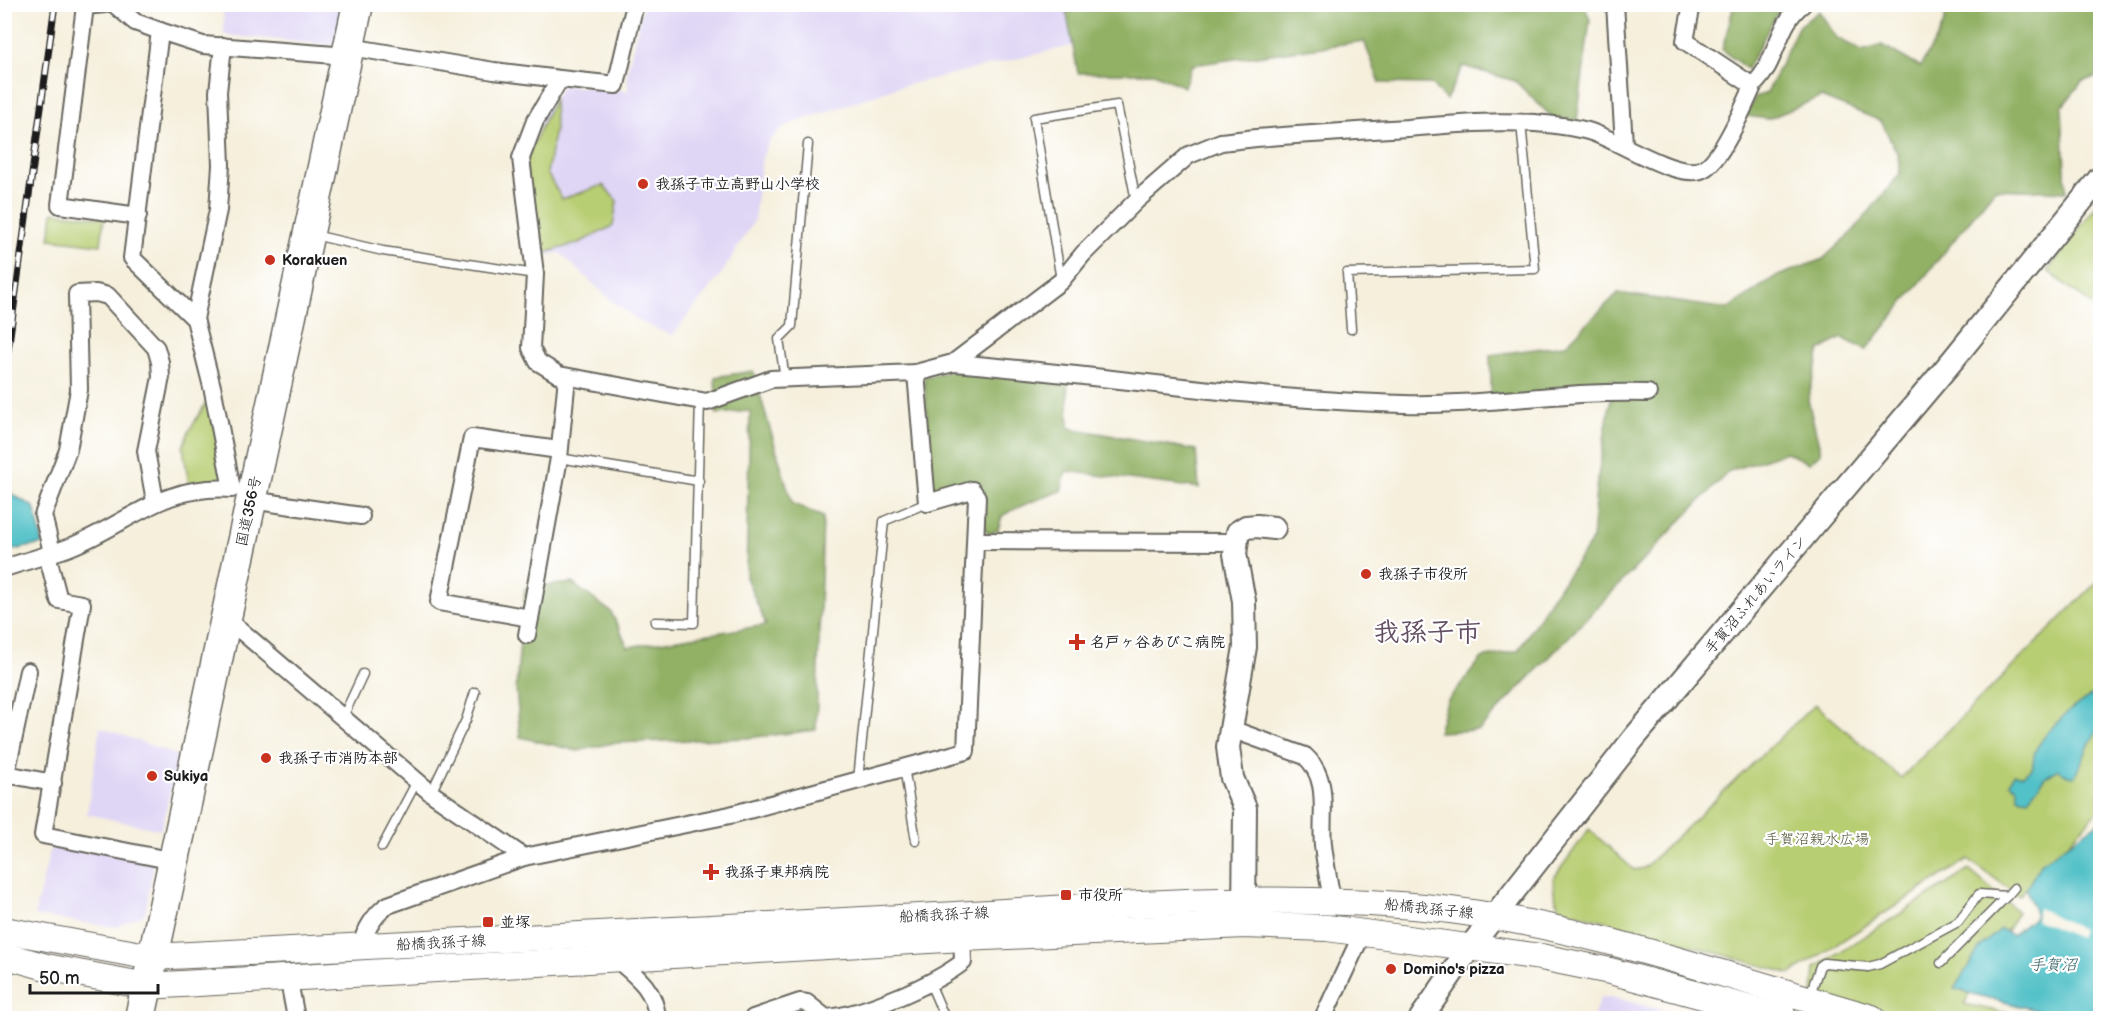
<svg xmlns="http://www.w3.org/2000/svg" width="2105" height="1023" font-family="'Balsamiq Sans','Klee One',sans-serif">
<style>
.built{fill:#dfd5f5}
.green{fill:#b8ce73;stroke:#6a7548;stroke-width:1.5}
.forest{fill:#92b165;stroke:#576640;stroke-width:1.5}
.water{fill:#53c1c8;stroke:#386e72;stroke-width:1.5}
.pier{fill:#f5efdc}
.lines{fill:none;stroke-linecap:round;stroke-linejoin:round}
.lane-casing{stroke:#68665f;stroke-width:11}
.street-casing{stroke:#68665f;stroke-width:20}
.secondary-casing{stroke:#68665f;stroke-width:26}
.primary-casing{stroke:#68665f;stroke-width:28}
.highway-casing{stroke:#68665f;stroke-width:33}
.lane{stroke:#fff;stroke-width:8}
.street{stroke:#fff;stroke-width:16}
.secondary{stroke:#fff;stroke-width:22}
.primary{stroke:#fff;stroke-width:26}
.highway{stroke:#fff;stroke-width:30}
.rail-casing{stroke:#1c1c1c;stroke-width:7}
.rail{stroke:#fff;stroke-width:4.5;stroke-dasharray:14;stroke-linecap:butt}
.poi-dot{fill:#c8321e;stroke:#fff;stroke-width:2}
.labels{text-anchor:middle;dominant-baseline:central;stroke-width:4.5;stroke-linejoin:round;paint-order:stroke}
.poi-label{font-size:15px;font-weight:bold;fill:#1c1c1c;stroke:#fff;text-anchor:start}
.street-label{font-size:15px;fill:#1c1c1c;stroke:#fff}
.park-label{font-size:15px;fill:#535a3a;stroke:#fff}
.water-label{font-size:16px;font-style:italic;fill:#325e61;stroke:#fff}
.town-label{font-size:27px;font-weight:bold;fill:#634f62;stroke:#fff}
</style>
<rect width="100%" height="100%" fill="#fff"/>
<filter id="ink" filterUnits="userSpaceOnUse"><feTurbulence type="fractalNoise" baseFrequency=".0167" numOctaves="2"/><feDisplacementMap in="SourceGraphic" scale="12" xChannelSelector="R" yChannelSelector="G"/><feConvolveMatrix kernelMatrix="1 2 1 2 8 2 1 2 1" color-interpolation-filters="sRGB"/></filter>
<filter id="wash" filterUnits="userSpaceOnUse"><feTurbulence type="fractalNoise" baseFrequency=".008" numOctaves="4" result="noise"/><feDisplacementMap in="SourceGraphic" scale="24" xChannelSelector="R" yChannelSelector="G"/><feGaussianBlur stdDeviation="1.35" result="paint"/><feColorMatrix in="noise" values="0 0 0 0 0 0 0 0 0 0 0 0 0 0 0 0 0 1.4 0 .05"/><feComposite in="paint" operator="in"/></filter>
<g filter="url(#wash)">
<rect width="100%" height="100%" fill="#f5efdc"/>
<!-- built -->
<g class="built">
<path d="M223,5H348L342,36L331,45L224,35Z"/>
<path d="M643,5H1071L1079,44L894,88L783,127L770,140L762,157L754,221L722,273L672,336L639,321L612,301L560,253L543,255L537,252L540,118L563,85L628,91L627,72Z"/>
<path d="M100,727L179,756L161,830L87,814Z"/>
<path d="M52,842L154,862L145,914L116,927L34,916Z"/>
<path d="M1600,997H1612L1691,1018H1593Z"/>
</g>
<!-- green -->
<g class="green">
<path d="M554,99L555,129L547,173L562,199L603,185L617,201L613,226L579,243L541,254L539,252L525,162Z"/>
<path d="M2100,200V311L2048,271Z"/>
<path d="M53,212L104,218L101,245L50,239Z"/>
<path d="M209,398L224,473L219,481L189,485L183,447L188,433Z"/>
<path d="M2100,579V809L2019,896L1968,859L1791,974L1559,908L1554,893L1553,879L1589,829L1634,870L1644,868L1815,704L1901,778Z"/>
<path d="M1969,870L2018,912L1964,1004L2028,1018H1811L1815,968Z"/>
</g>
<!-- forest -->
<g class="forest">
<path d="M1584,4L1590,20L1577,120L1554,119L1515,81L1463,66L1446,100L1431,84L1380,83L1364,41L1192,65L1184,87L1154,73H1078L1065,5Z"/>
<path d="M2089,4L2100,9V75L2082,82L2062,107L2066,192L1995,189L1866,350L1842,338L1820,350L1808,400L1821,453L1809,463L1786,452L1729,471L1479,730L1438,732L1447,701L1482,658L1518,651L1550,600L1592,541L1596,488L1614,379L1552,401L1492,412L1490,355L1565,345L1618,293L1727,309L1775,277L1823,259L1854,230L1900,174L1898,155L1881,121L1821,97L1768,119L1746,116L1755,97L1767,93L1798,27L1819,11L1837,38L1862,51L1882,45L1920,67C1928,53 1951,19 1946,5Z"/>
<path d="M1734,5H1785L1780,8L1747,69L1722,50Z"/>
<path d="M954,370L1067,377L1069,428L1196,450L1199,488L1066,471L1061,491C1040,499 1021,504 1002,516L998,530L989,534L984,528L983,492L934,498L924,377Z"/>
<path d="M753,371L792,503L823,517L816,730L747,738L613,743L578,751L520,737L516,687L525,588L572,583L611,612L628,647L766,625L746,577L750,411L717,414L715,377Z"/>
</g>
<!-- water -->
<g class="water">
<path d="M10,493L34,507L43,544L12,550L5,548Z"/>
<path d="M2100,691V729C2087,741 2084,762 2074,777L2068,776L2059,769L2046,777L2028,799L2018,797L2017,788L2010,783L2014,774L2023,775L2032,768C2034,762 2033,754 2036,749C2049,727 2077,701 2100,691Z"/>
<path d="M2098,823L2100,824V1018H2067L1954,989L1981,946L2001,929L2012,935L2036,916L2026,889L2042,862Z"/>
</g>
<!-- pier -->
<path class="pier" d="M2038,908L2082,929L2079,938L2036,920Z"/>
</g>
<g filter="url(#ink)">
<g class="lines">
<!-- lane casing -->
<g class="lane-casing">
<g id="lane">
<path d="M314,235L383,251L535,274"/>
<path d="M1061,280L1034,118L1117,105L1136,201"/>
<path d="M1351,329L1347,273L1535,269L1521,123"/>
<path d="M785,379L779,339L792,326L808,144"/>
<path d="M559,458L699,481"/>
<path d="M655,622L694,623L700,400"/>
<path d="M343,717L363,674"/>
<path d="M904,767L916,841"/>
<path d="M858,780L884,521L927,503"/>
<path d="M431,793L466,720L475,692"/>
<path d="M382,847L417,781"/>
<path d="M1941,963L2007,896"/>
<path d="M929,981L945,1018"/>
<path d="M1809,997L1820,966L1824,963L1868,967L1880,964L1958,922L1979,894L2007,896L2014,888"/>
</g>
</g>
<!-- street casing -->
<g class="street-casing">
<g id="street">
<path d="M105,4L85,6L60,205L138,216"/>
<path d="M635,4L616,85L560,79L535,121L521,158L535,274L531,348L538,362L559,375L707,402L771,379L916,373"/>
<path d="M1615,4L1624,144"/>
<path d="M1692,4L1685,41L1753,86"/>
<path d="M160,31L203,45L348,56"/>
<path d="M350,47L494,71L560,79"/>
<path d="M195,319L218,210L221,165L218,92L223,46"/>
<path d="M953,363C1103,375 1253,400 1404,404C1486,406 1567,390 1648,393"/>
<path d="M246,497L251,500L361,516"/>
<path d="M976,541L1235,542"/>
<path d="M52,552L43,515L68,450L79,390L77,294L96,293L108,296L156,348L160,362L161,377L146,451L155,501"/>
<path d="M47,554L59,600L82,604L43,835L174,861"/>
<path d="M4,568C26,561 49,555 70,547C129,524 161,484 232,489L213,391L195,319L132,258L160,31L135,22L114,4"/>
<path d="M226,618L431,793L524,857"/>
<path d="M530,618L439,602L472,438L559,450"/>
<path d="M527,635L559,458L567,377"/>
<path d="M28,671L6,774L53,783"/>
<path d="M1231,729L1305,756C1331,780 1320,814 1323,845C1325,863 1329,882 1332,900"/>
<path d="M359,947C366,931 373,915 388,905L524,857L730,815L966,751L977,497L972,490L927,503L916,373L953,363L1061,281L1083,254L1136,201L1189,155L1221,142L1256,138C1306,134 1357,131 1407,128C1466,123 1526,117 1584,130C1614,136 1677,182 1703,169C1722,160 1745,104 1754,84C1778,62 1776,24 1803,4"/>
<path d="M613,956C635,975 655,988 657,1018"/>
<path d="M288,976L296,1018"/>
<path d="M753,1018L800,1002L807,1003L826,1018C861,1016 935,984 963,962L962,929"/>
<path d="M1323,1018L1363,932"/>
</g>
</g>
<!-- secondary casing -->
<g class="secondary-casing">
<g id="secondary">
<path d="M1244,917L1245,808L1232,778L1228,747L1245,647L1244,601L1235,554L1238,532L1246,527L1257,526L1274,528"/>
<path d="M1421,1018L1470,947L1634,738L1952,361L2100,178"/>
</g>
</g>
<!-- primary casing -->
<g class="primary-casing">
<g id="primary">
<path d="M4,930L152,957C408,945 663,930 919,917C1086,908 1256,891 1424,907C1577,922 1724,976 1872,1018"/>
<path d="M4,955L46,967L147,986L963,938L1244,925L1327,928L1541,957L1610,971L1784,1018"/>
</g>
</g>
<!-- highway casing -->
<g class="highway-casing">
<path id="highway" d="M140,1018L358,4"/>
</g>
<!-- lane -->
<use href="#lane" class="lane"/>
<!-- street -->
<use href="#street" class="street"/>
<!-- secondary -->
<use href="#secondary" class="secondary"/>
<!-- primary -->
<use href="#primary" class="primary"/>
<!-- highway -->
<use href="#highway" class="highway"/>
<!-- rail casing -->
<g class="rail-casing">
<path id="rail" d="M4,380L55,4"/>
</g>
<!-- rail -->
<use href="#rail" class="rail"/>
</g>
</g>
<!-- markers -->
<g class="poi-dot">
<circle cx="643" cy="184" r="6"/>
<circle cx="270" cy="260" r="6"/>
<circle cx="1366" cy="574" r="6"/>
<path d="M1074 633h6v6h6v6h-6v6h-6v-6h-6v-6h6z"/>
<circle cx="266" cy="758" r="6"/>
<circle cx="152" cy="776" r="6"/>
<path d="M708 863h6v6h6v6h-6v6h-6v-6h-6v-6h6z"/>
<rect x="1060" y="889" width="12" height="12" rx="3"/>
<rect x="482" y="916" width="12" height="12" rx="3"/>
<circle cx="1391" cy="969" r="6"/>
</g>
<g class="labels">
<!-- poi labels -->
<g class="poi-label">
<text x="655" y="184">我孫子市立高野山小学校</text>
<text x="282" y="260">Korakuen</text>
<text x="1378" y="574">我孫子市役所</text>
<text x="1090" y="642">名戸ヶ谷あびこ病院</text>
<text x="278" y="758">我孫子市消防本部</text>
<text x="164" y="776">Sukiya</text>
<text x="724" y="872">我孫子東邦病院</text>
<text x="1078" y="895">市役所</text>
<text x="500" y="922">並塚</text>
<text x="1403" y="969">Domino's pizza</text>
</g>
<!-- street labels -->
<g class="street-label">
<text transform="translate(249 511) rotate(-78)">国道356号</text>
<text transform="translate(1756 595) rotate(-50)">手賀沼ふれあいライン</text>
<text transform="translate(1429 909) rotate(6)">船橋我孫子線</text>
<text transform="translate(944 915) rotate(-3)">船橋我孫子線</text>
<text transform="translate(441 943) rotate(-3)">船橋我孫子線</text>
</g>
<!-- park labels -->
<g class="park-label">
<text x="1817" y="839">手賀沼親水広場</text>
</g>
<!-- water labels -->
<g class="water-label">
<text x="2053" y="965">手賀沼</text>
</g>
<!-- town labels -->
<g class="town-label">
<text x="1427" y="633">我孫子市</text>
</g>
</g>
<!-- margin -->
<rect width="2105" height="1023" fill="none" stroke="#fff" stroke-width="24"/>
<!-- scale -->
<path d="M30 984v9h128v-9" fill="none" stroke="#1c1c1c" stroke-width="3"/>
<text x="39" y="984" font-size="18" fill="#1c1c1c" stroke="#ffffff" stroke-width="4.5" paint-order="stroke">50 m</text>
</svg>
